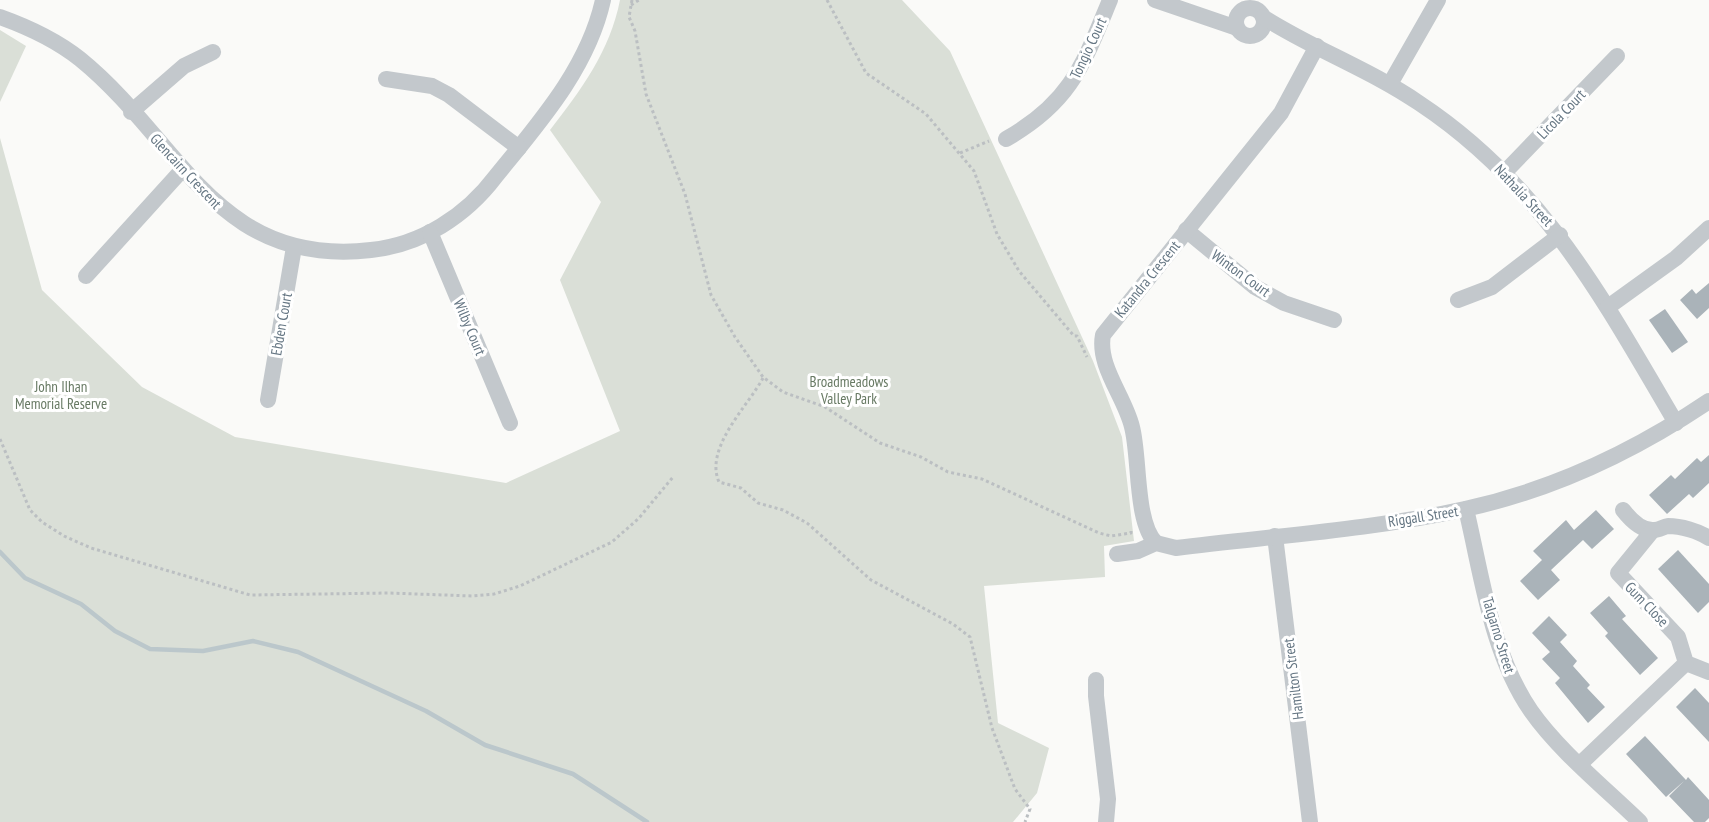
<svg xmlns="http://www.w3.org/2000/svg" width="1709" height="822" font-family="'PT Sans Narrow',sans-serif">
<style>
.green{fill:#dadfd7}
.lines{fill:none;stroke-linecap:round;stroke-linejoin:round}
.stream{stroke:#bbc7cb;stroke-width:4.5}
.building{fill:#aab3b9}
.path{stroke:#bbbfc2;stroke-width:3;stroke-dasharray:3 3;stroke-linecap:butt}
.street{stroke:#c3c8cc;stroke-width:16}
.labels{text-anchor:middle;dominant-baseline:central;stroke-width:6;stroke-linejoin:round;paint-order:stroke}
.street-label{font-size:15px;fill:#657683;stroke:#fff}
.park-label{font-size:15px;fill:#687a64;stroke:#fff}
</style>
<rect width="100%" height="100%" fill="#fafaf8"/>
<!-- green -->
<g class="green">
<path d="M620,0H902L950,51L1093,361L1122,437L1134,541L1104,546L1105,577L984,586L998,723L1049,748L1037,793L1013,822H0V138L42,290L142,387L235,437L506,483L620,431L560,280L601,202L550,130C581,90 610,51 620,0Z"/>
<path d="M0,30L26,46L0,102Z"/>
</g>
<g class="lines">
<!-- stream -->
<path class="stream" d="M0,552L25,578L81,604L115,631L150,649L203,651L253,641L298,652L426,711L485,745L573,774L647,822"/>
</g>
<!-- building -->
<g class="building">
<path d="M1709,283V308L1697,319L1680,300L1692,289L1696,294Z"/>
<path d="M1665,309L1688,342L1672,353L1649,320Z"/>
<path d="M1709,455V483L1693,498L1689,494L1667,514L1649,495L1671,475L1675,479L1697,458L1701,462Z"/>
<path d="M1596,510L1614,529L1592,549L1583,540L1551,570L1560,580L1538,600L1520,581L1542,560L1533,551L1566,520L1574,530Z"/>
<path d="M1678,550L1709,584V602L1698,613L1658,569Z"/>
<path d="M1609,596L1626,616L1622,619L1658,658L1640,675L1605,636L1608,633L1590,613Z"/>
<path d="M1549,616L1567,635L1560,642L1577,661L1573,666L1590,685L1587,688L1605,707L1588,723L1555,683L1560,678L1542,659L1550,652L1532,633Z"/>
<path d="M1695,688L1709,703V742L1676,707Z"/>
<path d="M1645,736L1686,780L1688,777L1709,800V818L1705,822H1694L1669,796L1684,781L1666,797L1626,754Z"/>
</g>
<g class="lines">
<!-- path -->
<g class="path">
<path d="M632,0L629,17L635,31L646,94L685,194L711,295L735,337L763,377L783,392L825,407L880,443L921,457L948,472L982,479L1099,533L1111,536L1131,533V530"/>
<path d="M827,0L866,73L926,114L974,171L997,234L1019,271L1074,336H1077L1087,357"/>
<path d="M631,5L639,0"/>
<path d="M960,153L989,141"/>
<path d="M763,378C748,406 704,448 719,482L741,488L758,503L783,510L807,523L871,580L953,624L970,637L992,728L1015,789L1030,809L1025,822"/>
<path d="M0,439L30,510L42,522L64,536L91,548L250,595L389,593L472,596L494,594L520,586L612,542L639,518L673,477"/>
</g>
<!-- street -->
<g class="street">
<path d="M1155,0L1237,28"/>
<circle cx="1250" cy="22" r="14"/>
<path d="M0,17C28,27 56,40 80,59C180,140 216,268 371,250C421,245 466,216 496,176C539,123 588,68 603,0"/>
<path d="M1263,17C1313,49 1369,69 1419,103C1543,185 1603,299 1676,423"/>
<path d="M386,79L432,86L449,95L519,148"/>
<path d="M1390,84L1438,0"/>
<path d="M131,112L184,66L213,52"/>
<path d="M1006,139C1071,102 1083,65 1110,0"/>
<path d="M1505,172L1617,56"/>
<path d="M1186,230L1255,287L1284,303L1334,320"/>
<path d="M430,232L510,423"/>
<path d="M86,276L183,169"/>
<path d="M1458,300L1492,287L1560,235"/>
<path d="M1608,307L1676,258L1709,228"/>
<path d="M268,400L294,247"/>
<path d="M1466,509C1482,576 1491,653 1531,711C1559,751 1605,788 1640,822"/>
<path d="M1623,510C1630,519 1641,531 1654,530C1659,530 1663,527 1668,526C1681,526 1698,531 1709,538"/>
<path d="M1653,530L1618,573L1678,637L1686,663L1709,672"/>
<path d="M1275,536L1310,822"/>
<path d="M1156,543C1135,523 1140,457 1132,427C1125,397 1097,366 1103,335L1281,113L1317,46"/>
<path d="M1117,554L1138,551L1156,543L1176,548C1272,536 1371,530 1465,509C1552,490 1635,451 1709,401"/>
<path d="M1096,680V696L1108,799L1106,822"/>
<path d="M1580,764L1686,663"/>
</g>
</g>
<g class="labels">
<!-- street labels -->
<g class="street-label">
<text transform="translate(1088 48) rotate(-65)">Tongio Court</text>
<text transform="translate(1561 114) rotate(-46)">Licola Court</text>
<text transform="translate(186 171) rotate(47)">Glencairn Crescent</text>
<text transform="translate(1524 195) rotate(47)">Nathalia Street</text>
<text transform="translate(1241 273) rotate(36)">Winton Court</text>
<text transform="translate(1147 279) rotate(-51)">Katandra Crescent</text>
<text transform="translate(281 324) rotate(-80)">Ebden Court</text>
<text transform="translate(470 327) rotate(67)">Wilby Court</text>
<text transform="translate(1423 516) rotate(-9)">Riggall Street</text>
<text transform="translate(1647 604) rotate(46)">Gum Close</text>
<text transform="translate(1499 635) rotate(73)">Talgarno Street</text>
<text transform="translate(1293 679) rotate(-97)">Hamilton Street</text>
</g>
<!-- park labels -->
<g class="park-label">
<text x="849" y="381">Broadmeadows<tspan x="849" dy="17">Valley Park</tspan></text>
<text x="61" y="386">John Ilhan<tspan x="61" dy="17">Memorial Reserve</tspan></text>
</g>
</g>
</svg>
